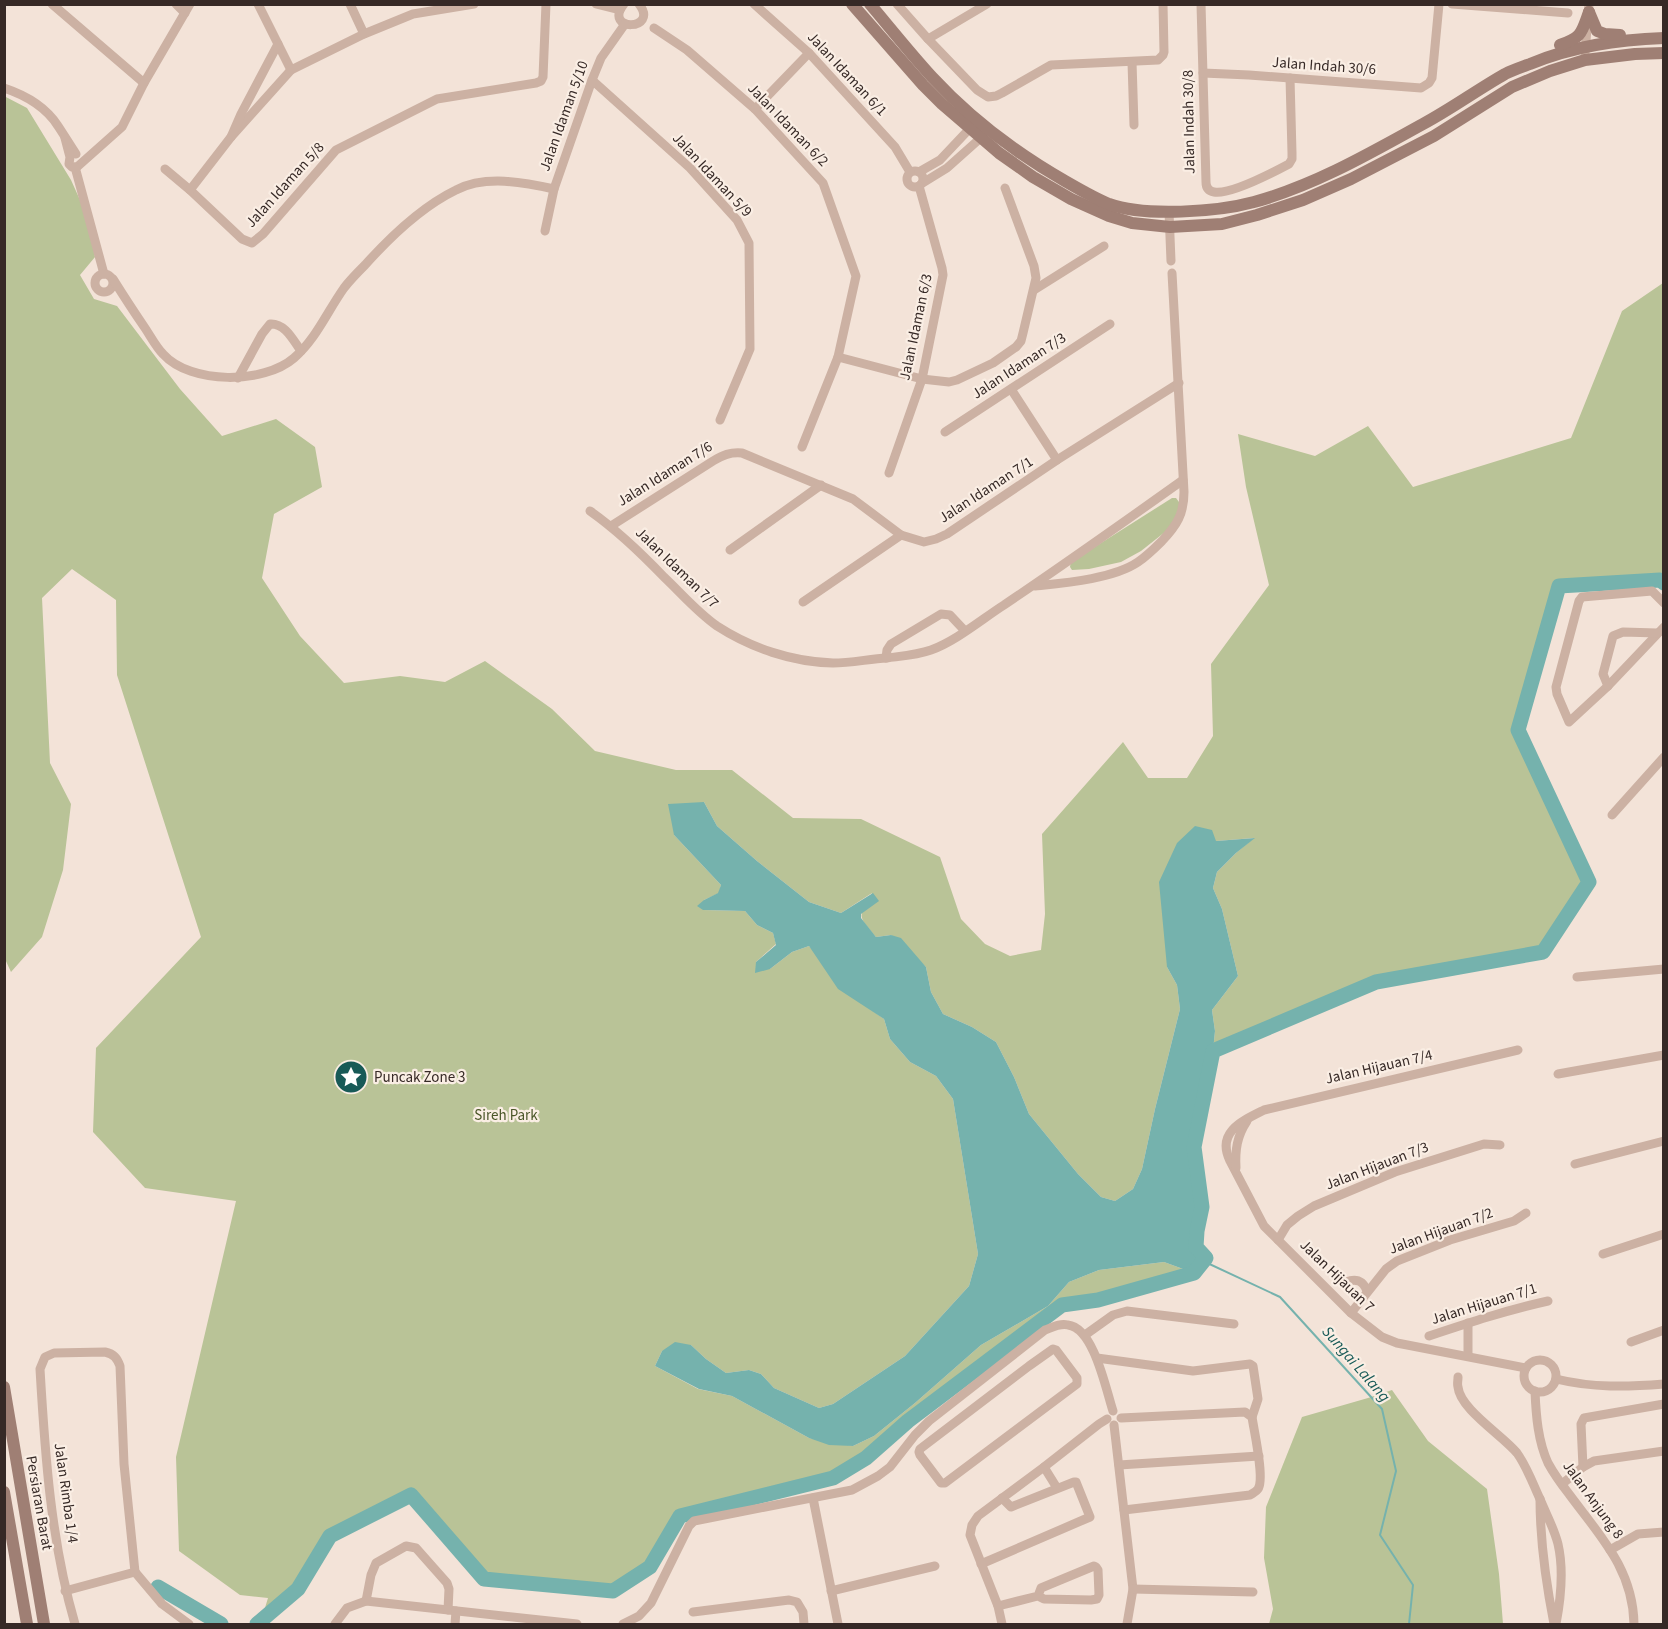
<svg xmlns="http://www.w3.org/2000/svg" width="1668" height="1629" font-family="'Source Sans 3',sans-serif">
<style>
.green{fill:#b9c397}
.water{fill:#75b2ad}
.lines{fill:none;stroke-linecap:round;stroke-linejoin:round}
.stream{stroke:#75b2ad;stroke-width:2}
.river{stroke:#75b2ad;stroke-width:15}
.street{stroke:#ccb1a3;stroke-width:9}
.secondary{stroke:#9f7f74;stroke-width:12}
.labels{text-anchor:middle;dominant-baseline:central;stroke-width:4.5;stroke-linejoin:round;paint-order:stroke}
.street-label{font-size:15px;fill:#362926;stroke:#faeee4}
.poi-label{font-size:15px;fill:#362926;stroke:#faeee4;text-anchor:start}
.park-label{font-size:15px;fill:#4a5628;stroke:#faeee4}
.water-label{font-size:16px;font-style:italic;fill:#185a57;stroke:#faeee4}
</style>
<rect width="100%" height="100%" fill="#f3e3d8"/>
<!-- green -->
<g class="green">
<path d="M4,96L27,108L71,180L89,220L95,257L80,275L94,299L117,306L180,389L222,436L276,419L315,447L322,487L274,514L262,578L300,636L344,683L400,676L445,682L485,661L552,709L595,751L676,770H732L793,818L861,819L940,857L961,919L985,944L1010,956L1041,950L1045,914L1042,834L1123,742L1148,778H1187L1213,736L1211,664L1269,585L1246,487L1238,434L1315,456L1368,426L1413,487L1571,438L1622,311L1663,283V583L1660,580L1559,586L1518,730L1589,882L1543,952L1376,982L1213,1051L1215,1031L1212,1010L1238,976L1222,909L1213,888L1217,872L1236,853L1254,838L1216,841L1167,967L1177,985L1180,1009L1155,1109L1142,1169L1133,1189L1115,1201L1101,1197L1078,1174L1029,1114L1014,1077L996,1042L972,1027L943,1014L931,992L926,967L891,935L876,937C857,914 858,919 872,893L841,913L809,902L757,861L717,826L704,802L674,835L721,885L719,893L704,900L703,910L745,911L757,925L773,933L776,944L756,962L770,969L792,952L809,946L863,1004L884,1019L890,1039L910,1062L936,1076L953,1099L978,1254L969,1286L905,1356L833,1404L819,1408L774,1388L761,1374L749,1370L726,1373L706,1359L691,1345L662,1351L655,1366L698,1389L732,1396L809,1438L853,1446L874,1436L915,1403L981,1345L1048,1306L1069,1282L1099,1270L1164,1262L1194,1273L1098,1300L1062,1305L908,1421L866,1458L833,1478L680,1516L650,1567L613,1591L484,1579L410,1495L330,1536L298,1589L261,1621L268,1598L240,1595L179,1551L176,1457L236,1201L145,1188L93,1132L96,1048L201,937L117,675L116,600L72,569L42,598L50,763L71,804L63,870L42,937L11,972L5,959Z"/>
<path d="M1172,498H1176L1179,502V515L1165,532L1141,551L1121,562L1089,569L1072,570L1070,567L1071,562Z"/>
<path d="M1392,1390L1428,1441L1487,1489L1499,1574L1503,1624H1269L1273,1609L1264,1558L1266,1507L1302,1417L1368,1398Z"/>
</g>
<!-- water -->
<path class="water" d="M704,802L717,826L757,861L809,902L841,913L873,893L879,901L861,914V918L876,937L891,935L901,938L926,967L931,992L943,1014L972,1027L996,1042L1014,1077L1029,1114L1078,1174L1101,1197L1115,1201L1133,1189L1142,1169L1155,1109L1180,1009L1177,985L1167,967L1159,882L1177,843L1195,826L1212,830L1216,841L1255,838L1236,853L1217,872L1213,888L1222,909L1238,976L1212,1010L1215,1031L1213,1051L1194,1147L1202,1207L1197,1231L1196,1247L1206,1258L1194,1273L1164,1262L1099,1270L1069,1282L1048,1306L981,1345L915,1403L874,1436L853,1446L829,1445L809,1438L732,1396L699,1389L655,1366L662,1351L675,1342L691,1345L706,1359L726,1373L749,1370L761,1374L774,1388L819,1408L833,1404L905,1356L969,1286L978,1254L953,1099L936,1076L910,1062L890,1039L884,1019L838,989L809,946L792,952L770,969L755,973L756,962L776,945L773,933L757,925L745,911L703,910L697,906L704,900L718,893L721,885L674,835L668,804Z"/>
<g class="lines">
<!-- stream -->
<path class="stream" d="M1203,1261L1280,1297L1382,1409L1396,1471L1380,1535L1413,1585L1409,1624"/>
<!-- river -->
<g class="river">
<path d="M158,1587L221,1624"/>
<path d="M257,1624L298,1589L330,1536L411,1495L484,1579L613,1591L650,1567L680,1516L833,1478L866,1458L908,1421L1062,1305L1098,1300L1194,1273L1206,1258L1196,1247L1197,1231L1202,1207L1194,1147L1213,1051L1376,982L1543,952L1589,882L1518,730L1559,586L1660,580L1664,583"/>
</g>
<!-- street -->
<g class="street">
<path d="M52,4L144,83"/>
<path d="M176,4L185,13"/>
<path d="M258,4L291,70"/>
<path d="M350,4L364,34"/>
<path d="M596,4L620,10"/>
<path d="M624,4C602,32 660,31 639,4"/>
<path d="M754,4L809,53L895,147L910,172"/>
<path d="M897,4L928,39L977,90L988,97L996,96L1002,93L1051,65L1158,60L1163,55L1164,52L1163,4"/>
<path d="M1201,4L1206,182C1206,187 1208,191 1214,192C1230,195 1274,172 1289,164L1292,159V153L1290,78"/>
<path d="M1452,4L1568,13"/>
<path d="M654,28L687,50L755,109L823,183L856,276L838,357L802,447"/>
<path d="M928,39L987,4"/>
<path d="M1585,53L1589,4"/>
<path d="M1132,62L1134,125"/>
<path d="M1203,73L1249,75L1421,88L1429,83L1432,78L1439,4"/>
<path d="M592,80L690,168L737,220L749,243L750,349L720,420"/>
<path d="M4,88C25,95 46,107 58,126C64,135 70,145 76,154"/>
<path d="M755,109L809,53"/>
<path d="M231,137L291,70L364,34L413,14L474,4"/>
<path d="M65,138L70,157L69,164L72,167H77L122,127L144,83L190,4"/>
<path d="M75,167L104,274"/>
<path d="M165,169L190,190L242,239L252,243L263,234L336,150L437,99L536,83L541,81L543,77L546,4"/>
<circle cx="915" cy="179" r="8"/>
<path d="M919,172L940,160L974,124"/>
<path d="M921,184L947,168L984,135"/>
<path d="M190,190L231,137L241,114L278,44"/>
<path d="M1169,212L1171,261"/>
<path d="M545,231L554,189L592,80L601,58L625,24"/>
<circle cx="104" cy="283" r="9"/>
<path d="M113,279C123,295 134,312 145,328C151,337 156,347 163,354C191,385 264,384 294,358C316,339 327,312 344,288C350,280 358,272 365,265C391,236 421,207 456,190C485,175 523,182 554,189"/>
<path d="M1034,290L1104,246"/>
<path d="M838,357L922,379L949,382L957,380L993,363L1016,347L1021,341L1023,333L1036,278L1034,266L1005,188"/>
<path d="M238,378L262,334L270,324C285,323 293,340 301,351"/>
<path d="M1011,389L1057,460"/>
<path d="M945,432L1110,324"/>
<path d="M889,473L922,379L943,275L942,268L919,186"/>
<path d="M590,511C617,530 641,553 664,577C682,594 697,612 717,626C751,648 792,662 833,663C851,663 869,659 887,658C902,656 917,655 931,650C956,641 982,619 1004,605C1065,564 1124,522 1183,480"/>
<path d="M611,526L713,461C723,455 730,452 742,453L853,499L901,535L924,542L936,539L947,534L1057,460L1179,383"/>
<path d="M730,550L821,485"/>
<path d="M1035,586C1064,583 1113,579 1138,562C1147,556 1155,548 1162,541C1177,525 1184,514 1184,492L1172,273"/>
<path d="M803,602L901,535"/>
<path d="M1664,603L1652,591L1582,597L1579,601L1556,687L1557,694L1569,722L1608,686L1664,627"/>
<path d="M886,658L887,650L891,644L941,614L950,615L965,631"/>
<path d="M1608,686L1603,674L1613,636L1623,632L1657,633"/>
<path d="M1612,815L1664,757"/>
<path d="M1577,977L1664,969"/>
<path d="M1518,1050L1264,1110C1242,1121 1216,1132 1230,1161L1264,1226L1351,1313L1382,1337L1397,1343L1526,1368"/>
<path d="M1558,1074L1664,1055"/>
<path d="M1575,1164L1664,1141"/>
<path d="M1236,1168C1235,1150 1237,1136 1247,1121"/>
<path d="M1278,1240L1287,1225L1298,1216L1314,1206L1395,1172L1484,1144L1500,1145"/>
<path d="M1603,1254L1664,1234"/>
<path d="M1346,1282C1357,1278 1363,1281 1367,1291"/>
<path d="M1351,1313L1386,1269L1397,1261L1450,1240L1514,1221L1526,1213"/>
<path d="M1468,1323V1356"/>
<path d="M1085,1335L1113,1315L1127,1311L1234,1324"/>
<path d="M1429,1336C1468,1323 1507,1310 1548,1301"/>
<path d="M1631,1342L1664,1330"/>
<path d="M1053,1349L1056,1350L1077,1378V1384L945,1483H941L920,1455L919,1452L920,1449L1029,1366Z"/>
<path d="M1097,1358L1193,1371L1250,1364L1253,1366L1258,1399L1252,1417"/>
<circle cx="1540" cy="1376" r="16"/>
<path d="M1458,1377C1458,1381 1457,1384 1458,1387C1460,1409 1502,1435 1517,1453C1527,1467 1533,1484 1540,1499"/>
<path d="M1556,1379C1593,1388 1627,1387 1664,1384"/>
<path d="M1535,1391C1536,1416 1538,1441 1548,1463C1554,1474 1562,1485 1569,1494C1600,1536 1633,1569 1634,1624"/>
<path d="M1121,1418L1245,1412L1252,1417C1254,1431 1265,1479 1258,1489C1256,1492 1253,1493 1250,1495L1124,1510"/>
<path d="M1114,1425L1133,1589L1127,1624"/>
<path d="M1119,1465L1259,1456"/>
<path d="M1044,1467L1057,1488"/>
<path d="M1583,1467L1581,1424L1584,1418L1664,1404"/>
<path d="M1562,1484L1583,1467L1594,1461L1664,1451"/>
<path d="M813,1498L838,1624"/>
<path d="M1610,1550L1638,1534L1664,1532"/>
<path d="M981,1564L1090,1517L1076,1482H1074L1011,1507L1002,1498"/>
<path d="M135,1572L162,1604L189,1624"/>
<path d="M1133,1589L1253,1592"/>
<path d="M65,1591L135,1572"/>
<path d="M831,1591L935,1566"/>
<path d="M366,1601L371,1575L376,1563L406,1546L416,1548L447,1583L449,1589L448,1610"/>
<path d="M998,1606L1038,1596L1044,1599L1091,1600L1097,1599L1099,1595L1098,1570L1096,1567L1094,1566L1041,1588L1038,1596"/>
<path d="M693,1612L789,1600L797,1602L803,1612L804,1624"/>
<path d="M75,1624C51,1542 45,1455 40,1369L45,1357L54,1353L105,1352C114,1354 117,1358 120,1366L124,1464L135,1572"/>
<path d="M335,1624L347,1608L366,1601L577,1624"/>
<path d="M455,1624L456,1611"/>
<path d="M623,1624L639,1616L651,1603L689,1526L694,1521L852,1490L878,1476L890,1467L915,1435L929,1421L1045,1330C1053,1327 1060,1323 1068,1325C1094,1328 1106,1390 1113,1411"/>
<path d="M1002,1624L998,1606L970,1535L972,1525L978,1516L1044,1467L1099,1424L1107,1419"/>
<path d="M1554,1624C1546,1583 1540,1542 1540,1499C1546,1514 1554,1528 1558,1544C1564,1570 1561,1598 1556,1624"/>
</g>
<!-- secondary -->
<g class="secondary">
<path d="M852,4L923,85L942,104L999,153L1033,177L1071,199L1109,216L1132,223L1170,227L1222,224L1257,215L1303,200L1351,179L1434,136L1512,87L1550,71L1585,60L1635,54L1664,53"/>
<path d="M870,4C891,29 911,54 932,77C970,118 1016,153 1065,181C1079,189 1094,198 1109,204C1145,217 1217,212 1254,202C1313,186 1369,154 1423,124C1451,109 1477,90 1505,74C1513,70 1522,67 1530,64C1573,46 1617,40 1664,38"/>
<path d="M1589,12L1597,31L1605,34L1620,35"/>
<path d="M1560,45C1582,37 1581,34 1589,12"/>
<path d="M4,1387L44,1624"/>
<path d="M4,1492L27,1624"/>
</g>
</g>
<!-- icons -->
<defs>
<g id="sight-disc" transform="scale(1.725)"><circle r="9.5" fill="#185a57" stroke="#faeee4"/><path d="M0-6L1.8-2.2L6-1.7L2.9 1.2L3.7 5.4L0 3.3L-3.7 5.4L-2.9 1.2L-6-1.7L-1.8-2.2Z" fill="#fff"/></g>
</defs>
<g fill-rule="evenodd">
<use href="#sight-disc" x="351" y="1077"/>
</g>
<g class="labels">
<!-- street labels -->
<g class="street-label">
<text transform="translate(1324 66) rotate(4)">Jalan Indah 30/6</text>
<text transform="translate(847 74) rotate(47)">Jalan Idaman 6/1</text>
<text transform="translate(564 116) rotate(-70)">Jalan Idaman 5/10</text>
<text transform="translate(1189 122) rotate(-91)">Jalan Indah 30/8</text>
<text transform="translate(788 125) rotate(46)">Jalan Idaman 6/2</text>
<text transform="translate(712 175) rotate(47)">Jalan Idaman 5/9</text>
<text transform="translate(285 185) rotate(-48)">Jalan Idaman 5/8</text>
<text transform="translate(916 327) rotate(-78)">Jalan Idaman 6/3</text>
<text transform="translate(1019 366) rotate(-33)">Jalan Idaman 7/3</text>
<text transform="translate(665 474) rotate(-32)">Jalan Idaman 7/6</text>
<text transform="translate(986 490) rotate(-33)">Jalan Idaman 7/1</text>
<text transform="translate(677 568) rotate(44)">Jalan Idaman 7/7</text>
<text transform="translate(1379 1067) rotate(-13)">Jalan Hijauan 7/4</text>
<text transform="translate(1377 1166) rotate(-21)">Jalan Hijauan 7/3</text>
<text transform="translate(1441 1231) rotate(-20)">Jalan Hijauan 7/2</text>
<text transform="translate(1337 1276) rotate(44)">Jalan Hijauan 7</text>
<text transform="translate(1484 1304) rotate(-17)">Jalan Hijauan 7/1</text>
<text transform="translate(66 1493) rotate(82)">Jalan Rimba 1/4</text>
<text transform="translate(1593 1500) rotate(54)">Jalan Anjung 8</text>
<text transform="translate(39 1503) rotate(80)">Persiaran Barat</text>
</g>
<!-- poi labels -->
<g class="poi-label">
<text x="374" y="1077">Puncak Zone 3</text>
</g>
<!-- park labels -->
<g class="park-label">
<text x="506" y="1115">Sireh Park</text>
</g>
<!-- water labels -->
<g class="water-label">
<text transform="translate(1356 1364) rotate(49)">Sungai Lalang</text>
</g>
</g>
<!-- border -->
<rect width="1668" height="1629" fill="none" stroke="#362926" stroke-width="12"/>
</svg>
